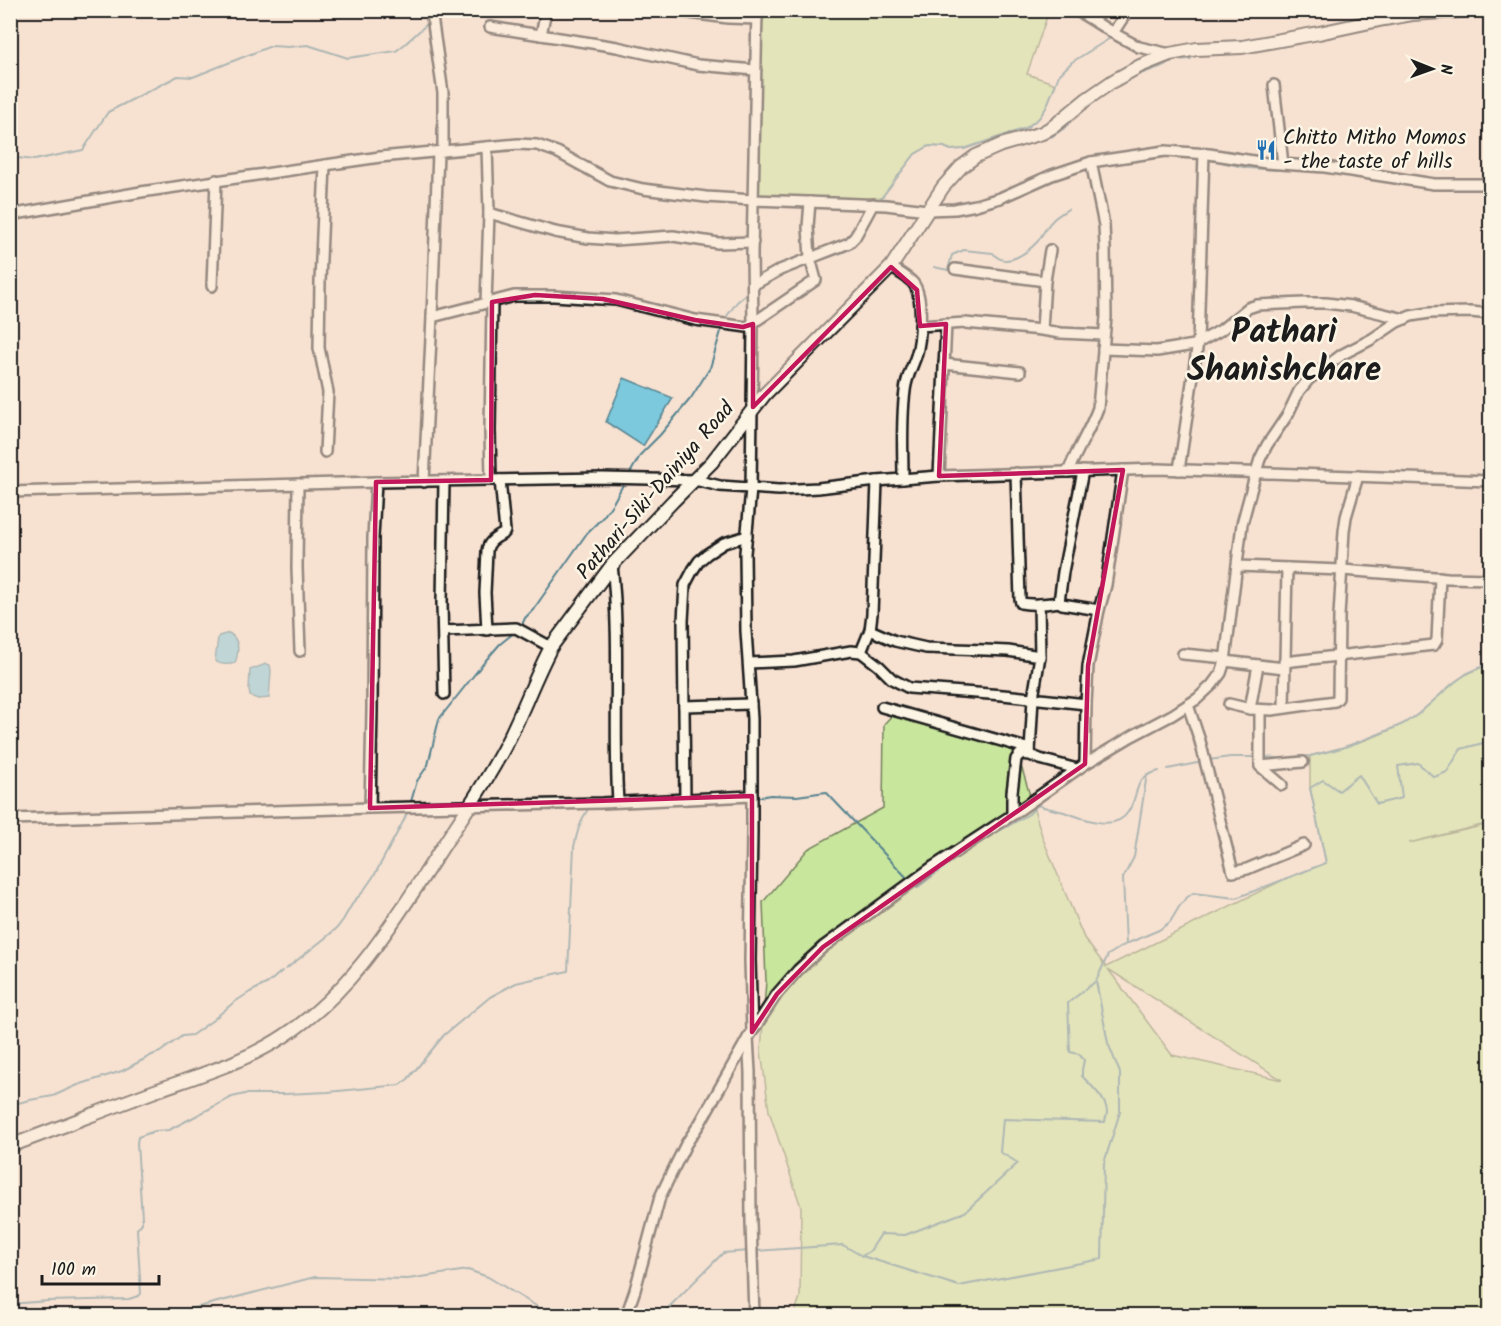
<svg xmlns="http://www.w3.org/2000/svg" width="1501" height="1326" font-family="Kalam,sans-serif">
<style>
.green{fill:#c9e69d;stroke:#72815c;stroke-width:1.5;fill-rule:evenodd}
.water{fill:#7cc8dc;stroke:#56838f;stroke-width:1.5}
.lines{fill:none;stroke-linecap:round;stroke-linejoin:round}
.stream{stroke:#56838f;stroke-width:2}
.minor-casing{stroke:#1c1c1c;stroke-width:14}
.secondary-casing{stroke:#1c1c1c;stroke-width:16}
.minor{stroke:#fcf5e5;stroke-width:9}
.secondary{stroke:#fcf5e5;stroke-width:12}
.marked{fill:none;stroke:#c2185b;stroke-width:4.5;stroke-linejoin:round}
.labels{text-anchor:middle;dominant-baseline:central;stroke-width:5;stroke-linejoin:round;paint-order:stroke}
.poi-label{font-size:21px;fill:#1c1c1c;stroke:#fcf5e5;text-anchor:start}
.street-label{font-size:21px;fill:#1c1c1c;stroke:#fcf5e5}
.town-label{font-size:33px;font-weight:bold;fill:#1c1c1c;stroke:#fcf5e5}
</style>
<rect width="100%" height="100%" fill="#f7e1d1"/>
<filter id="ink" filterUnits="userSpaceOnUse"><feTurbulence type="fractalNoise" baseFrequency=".0167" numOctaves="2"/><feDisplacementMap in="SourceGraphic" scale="12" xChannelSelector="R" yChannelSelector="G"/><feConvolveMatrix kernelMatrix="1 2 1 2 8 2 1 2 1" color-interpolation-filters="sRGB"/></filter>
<g filter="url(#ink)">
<!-- green -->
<g class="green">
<path d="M757,11H1049L1027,74L1056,84L1046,108L1039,118L1026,128L964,149L951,150L944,147L929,146L915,154L879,201L754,200Z"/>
<path d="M1490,663V823L1409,843L1490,824V1315H794L800,1297L801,1207L769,1111L761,1051L766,981L763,902L808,849L883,808L884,724L896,711L956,734L1017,752L1043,839L1084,938L1106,967L1287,878L1326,863L1310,788V756C1345,747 1384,737 1414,717C1430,706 1442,691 1457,680C1467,673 1479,669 1490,663ZM1108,969L1282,1080L1172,1055Z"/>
</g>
<!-- water -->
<g class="water">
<path d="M624,378L673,398L643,446L606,422Z"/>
<path d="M229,633C240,640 239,652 235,663C229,665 220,665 215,661L218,638L219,636Z"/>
<path d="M266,664L270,665L271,671L269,698L258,699L250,696L249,690L250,670Z"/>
</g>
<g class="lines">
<!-- stream -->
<g class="stream">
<path d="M439,11L440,10"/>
<path d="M1127,19L1136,10"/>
<path d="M1132,77L1160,67L1174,60L1191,59"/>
<path d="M998,153L1053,136L1063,129L1078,114"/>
<path d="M10,157L34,160L83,150L108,112L178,76L193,77L271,46L288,47L308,45L348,58L396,51L405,44L427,24"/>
<path d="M1207,159L1248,168L1277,170"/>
<path d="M879,201L915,154L929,146L944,147L951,150L964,149L1026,128L1039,118L1046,108L1059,75L1072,62L1112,37"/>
<path d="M813,262C825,258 845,254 854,246C864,237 869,221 876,209"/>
<path d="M934,267L948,270L952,255L964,250L993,253C1005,270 1028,252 1038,241C1043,234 1046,227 1052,221C1056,216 1063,213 1068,209"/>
<path d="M758,288L773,279L807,265"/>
<path d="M727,316L737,302L748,293"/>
<path d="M629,475L641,454L660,435L691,398L710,368L722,328"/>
<path d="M522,625L525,618L533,610L587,533L603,517L613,503L624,483"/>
<path d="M1266,757L1284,759L1291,757L1310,756L1342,748L1374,736L1403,724L1417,715L1455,682L1466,674L1490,663"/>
<path d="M1209,760L1230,757H1256"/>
<path d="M1168,769L1202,762"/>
<path d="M755,798L770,795L797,796L826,792L909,880"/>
<path d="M410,805L417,781L428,765L439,719L486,660L500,644L515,632"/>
<path d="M1037,805C1046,808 1055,810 1064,812C1082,818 1115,833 1128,812C1141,793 1131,778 1159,771"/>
<path d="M913,884L917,888L968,849L1029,814L1038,805"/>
<path d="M1126,944L1123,878L1134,857L1147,774"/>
<path d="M286,969L324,939L337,928L343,920L354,901L362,893L375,874L404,820L408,810"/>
<path d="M10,1105L30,1100L53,1096L78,1085L122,1071L152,1055L160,1052L182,1036L192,1035L213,1020L233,1003L250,992L268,983L282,971"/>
<path d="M755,1251L843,1245L862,1256L870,1251L881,1234L905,1235L965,1212L1018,1163L1000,1152L1003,1119L1105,1122C1105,1120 1107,1114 1107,1112C1107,1099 1090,1085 1082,1076V1070L1084,1060L1079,1054L1070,1052L1068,1003L1096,981"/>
<path d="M862,1256L959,1286L1102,1259L1104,1163L1120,1112V1073L1108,1043L1096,981L1108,955L1126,944L1159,930L1170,922L1179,907L1185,899L1193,893L1236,898L1326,863L1310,788L1323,780L1339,791L1359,775L1377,804L1402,798L1398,766L1418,763L1434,777L1447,772L1461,749L1483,743L1487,756L1490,755"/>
<path d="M10,1304L48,1301L129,1299L138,1296L141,1294L137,1229L142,1223V1218L137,1143L138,1137L155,1131L169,1130L232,1097L245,1094H285L328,1092L400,1085L408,1079L444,1035L490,997L516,983L568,971L574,847C577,833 580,821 588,809L749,801"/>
<path d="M173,1316L171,1314L315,1277L408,1279L468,1270L488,1277L553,1316"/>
<path d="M660,1316L723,1253L749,1251"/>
</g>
<!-- minor casing -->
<g class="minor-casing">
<g id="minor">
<path d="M431,10L443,93V151"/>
<path d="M666,10L728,18L757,19"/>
<path d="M1076,10L1113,33L1139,47L1170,54"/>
<path d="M490,27L617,47L698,65L755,70"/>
<path d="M1113,33L1128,10"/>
<path d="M541,35L546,10"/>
<path d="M1274,85L1283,164"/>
<path d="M489,213L555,232L588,238L615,240L673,236L718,243L753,242"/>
<path d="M10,215L141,192L380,157L518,144L537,145L557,152L610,181L643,189L706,197L754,200L886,205L927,210L955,209L976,205L1000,198L1052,175L1091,162L1165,151L1209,154L1266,163L1325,167L1434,184H1490"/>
<path d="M891,267C898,272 908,277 913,283C924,296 921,341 916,356C912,368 906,378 905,391C901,420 903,450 903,479"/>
<path d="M955,269L1045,281"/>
<path d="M753,285L780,270L849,243L855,237L873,204"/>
<path d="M212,286L216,180"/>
<path d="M486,303L489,213L487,147"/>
<path d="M432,317L514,296H554L616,300L695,320L747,327L816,280L810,258L808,227L810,202"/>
<path d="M920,326L965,323L1042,330L1060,333L1104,335"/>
<path d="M1042,330L1045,281L1050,250"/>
<path d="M1103,349L1157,351L1194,345L1221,330L1248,308L1257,305L1304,303H1326L1351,306L1405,319"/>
<path d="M944,364L1020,372"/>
<path d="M325,452L328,392L319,348L320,282L325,165"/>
<path d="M1179,470L1198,342L1204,153"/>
<path d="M1068,472C1077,449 1090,430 1098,408L1106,317L1105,247L1104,225L1091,162"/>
<path d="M1016,473L1020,599L1021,603C1032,605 1047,604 1059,602L1063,572L1083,471"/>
<path d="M939,476L946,324"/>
<path d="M491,480L490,430L492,302"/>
<path d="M444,481L442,603L444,694"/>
<path d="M877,481L872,614L870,630L861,652L879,666L892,679L909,688L1003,695L1086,704"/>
<path d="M424,482L432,317L438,152"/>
<path d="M298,484L297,568L300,651"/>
<path d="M10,492L376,482L602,478L695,480L720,486L779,490L818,488L877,481L939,476L1158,469L1490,481"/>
<path d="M612,565C621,643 613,723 618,802"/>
<path d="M1237,566L1342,570L1448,578L1490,579"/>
<path d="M1059,602L1062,604L1099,610"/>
<path d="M487,630L485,593L487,551C488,541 496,538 504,533L505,531L500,480"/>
<path d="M870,630L895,641L926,648L985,650L1008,651L1040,656"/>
<path d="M444,631L516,628L551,647"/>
<path d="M1183,654L1226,658"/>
<path d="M1225,661L1284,668"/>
<path d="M1284,662L1434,645L1437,640L1440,577"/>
<path d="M749,663L794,661L851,651L861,652"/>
<path d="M1229,704L1250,709L1272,710L1335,701L1338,698L1339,616L1344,531L1346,517L1358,476"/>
<path d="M1188,705L1200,741L1233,872L1247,869L1304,845"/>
<path d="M684,706L751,704"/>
<path d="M882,707L1030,749"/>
<path d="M1284,708L1287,568"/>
<path d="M1250,709L1258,665"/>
<path d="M1260,710V766L1282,785"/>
<path d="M1030,752L1033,698L1040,656L1039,604"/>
<path d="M1085,764L1086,704L1088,666L1099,610L1106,585L1123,470"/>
<path d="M1260,766L1303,762"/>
<path d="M685,799L683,621L685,585L693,570L699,561L707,554L724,543L747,536"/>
<path d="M370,808L372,710L373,538L376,482"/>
<path d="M1012,815V792L1016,759L1020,754L1030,755L1040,759L1077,769"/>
<path d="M10,819L370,808L602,803L752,796"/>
<path d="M752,1032L750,960L752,833V719L746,631L745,553L751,489L753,324L752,254L757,10"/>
<path d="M748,1038L750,1072L751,1222L754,1316"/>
<path d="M626,1316L635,1290L660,1197L672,1172L686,1144L700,1123L748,1038L777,994L798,970L823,947L934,866L1012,815L1085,764L1132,736L1172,715L1197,699L1212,685L1221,673L1225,661L1242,524L1256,472L1260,459L1267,445L1288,414L1299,391L1309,379L1343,354L1372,339L1397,322L1411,316L1429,313L1471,312L1490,314"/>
</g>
</g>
<!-- secondary casing -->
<g class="secondary-casing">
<path id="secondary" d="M10,1146C59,1128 106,1109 155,1091C199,1075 245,1062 284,1036C352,992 394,921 438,854C461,818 486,783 505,746C522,714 534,679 551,647L612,565L673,501L712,462L765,394L891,267L943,187L961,167L976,156L1001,145L1042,133L1054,126L1087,99L1113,81L1140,66L1170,54L1197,49L1242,47L1319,33L1384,19L1412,14L1474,10"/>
</g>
<!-- minor -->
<use href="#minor" class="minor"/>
<!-- secondary -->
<use href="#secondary" class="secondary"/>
</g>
</g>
<!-- marked area -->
<path d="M0 0H1501V1326H0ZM891,267L917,290L920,326L946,324L939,476L1123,470L1088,666L1085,764L823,947L777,994L752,1032V796L370,808L376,482L491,480L492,302L535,295L603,299L695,320L743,327L753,324V407Z" fill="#f7e1d1" fill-opacity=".55" fill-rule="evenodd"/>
<path class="marked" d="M891,267L917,290L920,326L946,324L939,476L1123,470L1088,666L1085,764L823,947L777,994L752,1032V796L370,808L376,482L491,480L492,302L535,295L603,299L695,320L743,327L753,324V407Z"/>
<!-- icons -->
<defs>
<g id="restaurant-bare" transform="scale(1.62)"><path d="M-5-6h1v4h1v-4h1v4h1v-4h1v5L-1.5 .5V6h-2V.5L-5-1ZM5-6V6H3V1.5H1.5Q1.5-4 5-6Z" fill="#1f6fb2" stroke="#fcf5e5" stroke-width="2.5" paint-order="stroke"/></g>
</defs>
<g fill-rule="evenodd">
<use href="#restaurant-bare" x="1266" y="150"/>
</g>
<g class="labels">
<!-- poi labels -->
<g class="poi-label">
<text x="1283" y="138">Chitto Mitho Momos<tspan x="1283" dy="24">- the taste of hills</tspan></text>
</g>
<!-- street labels -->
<g class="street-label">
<text transform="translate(656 491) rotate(-49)">Pathari-Siki-Dainiya Road</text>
</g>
<!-- town labels -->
<g class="town-label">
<text x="1284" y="333">Pathari<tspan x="1284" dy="38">Shanishchare</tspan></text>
</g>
</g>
<!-- margin -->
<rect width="1501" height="1326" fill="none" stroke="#fcf5e5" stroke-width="36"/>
<rect x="18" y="18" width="1465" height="1290" fill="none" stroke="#1c1c1c" stroke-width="2" filter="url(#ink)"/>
<!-- north arrow -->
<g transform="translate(1432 69) rotate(91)" stroke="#fcf5e5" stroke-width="4.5" paint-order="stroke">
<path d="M0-4.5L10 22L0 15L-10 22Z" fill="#1c1c1c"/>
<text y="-9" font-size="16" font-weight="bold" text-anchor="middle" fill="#1c1c1c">N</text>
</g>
<!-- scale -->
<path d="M42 1275v9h117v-9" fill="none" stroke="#1c1c1c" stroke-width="3"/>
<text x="51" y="1275" font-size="18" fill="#1c1c1c" stroke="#fcf5e5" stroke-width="4.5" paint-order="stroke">100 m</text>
</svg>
